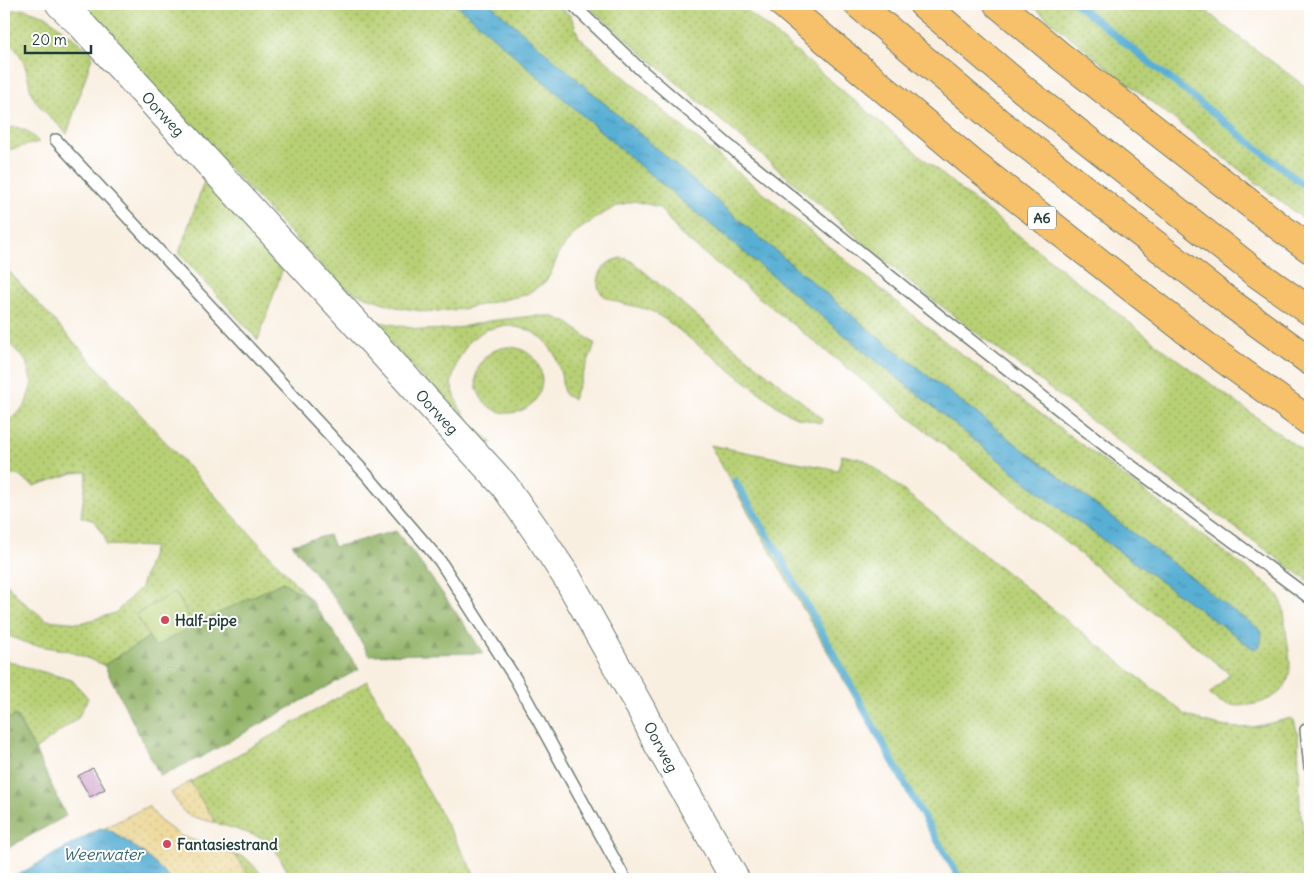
<svg xmlns="http://www.w3.org/2000/svg" width="1314" height="883" font-family="Delius,sans-serif">
<style>
.grass{fill:url(#grass-dots);stroke:#6c8654}
.forest{fill:url(#forest-firs);stroke:#58784d}
.sand{fill:url(#sand-dots);stroke:#868c69}
.pitch{fill:#b8d075;stroke:#6c8654}
.water{fill:url(#water-ripples);stroke:#3c7684}
.lines{fill:none;stroke-linecap:round;stroke-linejoin:round}
.stream{stroke:#58afd4;stroke-width:7}
.building{fill:#c794c1}
.service-casing{stroke:#6b7b71;stroke-width:14}
.tertiary-casing{stroke:#6b7b71;stroke-width:30}
.motorway-casing{stroke:#6b7b71;stroke-width:30}
.service{stroke:#fff;stroke-width:11}
.tertiary{stroke:#fff;stroke-width:28}
.motorway{stroke:#f7c06b;stroke-width:28}
.poi-dot{fill:#d1495b;stroke:#fff;stroke-width:2}
.labels{text-anchor:middle;dominant-baseline:central;stroke-width:4;stroke-linejoin:round;paint-order:stroke}
.shield{fill:#fff;stroke:#627771;stroke-width:1}
.shield-label{font-size:14px;font-weight:bold;fill:#1f3d34}
.street-label{font-size:15px;fill:#1f3d34;stroke:#fff}
.poi-label{font-size:15px;font-weight:bold;fill:#1f3d34;stroke:#fff;text-anchor:start}
.water-label{font-size:16px;font-style:italic;fill:#33656c;stroke:#fff}
</style>
<defs>
<pattern id="grass-dots" width="8" height="8" patternUnits="userSpaceOnUse" patternTransform="scale(1.25)"><rect width="8" height="8" fill="#b8d075"/><path d="M2 2h.1M6 6h.1" fill="none" stroke="#95aa61" stroke-width="1.8" stroke-linecap="round"/></pattern>
<pattern id="forest-firs" width="22" height="20" patternUnits="userSpaceOnUse" patternTransform="scale(1.25)"><rect width="22" height="20" fill="#92b266"/><path d="M5 1l3.5 6h-7zM16 11l3.5 6h-7z" fill="#779255"/></pattern>
<pattern id="sand-dots" width="8" height="8" patternUnits="userSpaceOnUse" patternTransform="scale(1.25)"><rect width="8" height="8" fill="#eeda9e"/><path d="M2 2h.1M6 6h.1" fill="none" stroke="#ccbc89" stroke-width="1.8" stroke-linecap="round"/></pattern>
<pattern id="water-ripples" width="26" height="14" patternUnits="userSpaceOnUse" patternTransform="scale(1.25)"><rect width="26" height="14" fill="#58afd4"/><path d="M2 4q2-2 4 0t4 0M15 11q2-2 4 0t4 0" fill="none" stroke="#4890ad"/></pattern>
</defs>
<rect width="100%" height="100%" fill="#fff"/>
<filter id="ink" filterUnits="userSpaceOnUse"><feTurbulence type="fractalNoise" baseFrequency=".02" numOctaves="2"/><feDisplacementMap in="SourceGraphic" scale="10" xChannelSelector="R" yChannelSelector="G"/><feConvolveMatrix kernelMatrix="1 2 1 2 8 2 1 2 1" color-interpolation-filters="sRGB"/></filter>
<filter id="wash" filterUnits="userSpaceOnUse"><feTurbulence type="fractalNoise" baseFrequency=".0096" numOctaves="4" result="noise"/><feDisplacementMap in="SourceGraphic" scale="20" xChannelSelector="R" yChannelSelector="G"/><feGaussianBlur stdDeviation="1.12" result="paint"/><feColorMatrix in="noise" values="0 0 0 0 0 0 0 0 0 0 0 0 0 0 0 0 0 1.4 0 .05"/><feComposite in="paint" operator="in"/></filter>
<g filter="url(#wash)">
<rect width="100%" height="100%" fill="#f9efe1"/>
<!-- grass -->
<g class="grass">
<path d="M75,4H456L640,166L849,339L1055,505L1254,649L1217,599L1205,588L1016,444L869,330L725,208L490,4H555L571,16L579,37L669,116L948,344L1271,587C1276,593 1282,599 1283,607C1285,614 1285,622 1286,630C1287,645 1293,663 1288,679C1282,701 1245,710 1226,704C1219,702 1214,698 1209,694L1230,674L681,235L659,207L634,201L617,206L599,216L576,232L560,251L550,275L544,283L525,295L462,309L428,312L396,307L355,293L337,283Z"/>
<path d="M585,4H739L966,194L1167,352L1310,456V582L1166,477L911,283Z"/>
<path d="M1030,4H1198L1224,26L1310,90V224L1104,65Z"/>
<path d="M25,9L46,16L93,54L67,134C58,124 43,111 35,100C30,93 30,86 28,77C24,59 19,50 4,39V15L6,11Z"/>
<path d="M16,127L27,131L39,142L4,151V129Z"/>
<path d="M206,176L285,262L258,340L179,253Z"/>
<path d="M621,258L628,259L634,263L724,339L822,418L821,423L798,418L782,410L666,320C658,315 651,310 642,308C625,303 589,302 600,274C604,264 611,260 621,258Z"/>
<path d="M4,266L310,599L283,582L194,625L175,592L136,614L149,637L104,665L69,651L29,644L4,634V580L20,599L46,620L81,623L115,613L141,587L154,547L106,545L104,535L95,521L81,517L87,472L73,473L34,486L19,476L4,473V423L8,422L25,406L32,384L26,361L10,344L4,342Z"/>
<path d="M533,316H551L567,322L595,344L573,399L565,395L563,389L561,374L555,355L544,339L529,330L506,325L485,330L469,341L457,362L451,384L459,407L471,424L492,443L484,445L369,320L422,330L453,329L489,321Z"/>
<circle cx="509" cy="380" r="33"/>
<path d="M710,445L838,470L842,455L865,460L1186,715C1207,724 1229,730 1252,727C1265,725 1278,721 1291,718L1294,720L1298,735L1300,808L1310,879H957Z"/>
<path d="M4,659L22,666L72,680L88,698L78,718L35,750L16,715L4,722Z"/>
<path d="M367,681L477,879H292L275,849L260,837L216,823L190,782Z"/>
<path d="M235,855L245,857L258,870L263,879H251Z"/>
</g>
<!-- forest -->
<g class="forest">
<path d="M396,531C427,571 456,611 483,653L369,655L341,607L292,544L329,535L334,547Z"/>
<path d="M283,582L310,599L359,669L203,756L160,776L104,665L149,637L155,647L194,625Z"/>
<path d="M15,715L35,750L66,816L4,850V722Z"/>
</g>
<!-- sand -->
<g class="sand">
<path d="M190,782L216,823L190,816L182,810L171,793Z"/>
<path d="M148,806L160,821L181,836L235,855L251,879H169L162,870L142,852L110,830L103,829Z"/>
</g>
<!-- pitch -->
<path class="pitch" d="M175,592L194,625L155,647L136,614Z"/>
<!-- water -->
<g class="water">
<path d="M456,4H490L725,208L869,330L1016,444L1205,588L1217,599L1258,628L1262,635L1260,646L1254,649L1055,505L849,339L640,166Z"/>
<path d="M100,828L110,830L142,852L162,870L169,879H11Z"/>
</g>
<g class="lines">
<!-- stream -->
<g class="stream">
<path d="M1076,4L1310,190"/>
<path d="M735,481L779,554L915,802L960,879"/>
</g>
</g>
<g id="blocks">
<!-- building -->
<path class="building" d="M93,768L105,789L90,797L78,776Z"/>
</g>
</g>
<g filter="url(#ink)">
<use href="#blocks" fill-opacity="0" stroke="#6b7b71" stroke-width="1"/>
<g class="lines">
<!-- service casing -->
<g class="service-casing">
<g id="service">
<path d="M572,4L641,70L741,156L941,317L1126,462L1310,598"/>
<path d="M56,140L366,474L440,561L515,678L625,879"/>
<path d="M1306,730L1310,767"/>
</g>
</g>
<!-- tertiary casing -->
<g class="tertiary-casing">
<path id="tertiary" d="M60,4L81,24L504,485L537,532L568,579L642,711L657,742L735,879"/>
</g>
<!-- motorway casing -->
<g class="motorway-casing">
<g id="motorway">
<path d="M783,4L972,163L1210,349L1310,422"/>
<path d="M858,4L998,122L1233,305L1310,361"/>
<path d="M923,4L1025,91L1252,270L1310,311"/>
<path d="M998,4L1059,55L1280,227L1310,249"/>
</g>
</g>
<!-- service -->
<use href="#service" class="service"/>
<!-- tertiary -->
<use href="#tertiary" class="tertiary"/>
<!-- motorway -->
<use href="#motorway" class="motorway"/>
</g>
</g>
<!-- markers -->
<g class="poi-dot">
<circle cx="165" cy="620" r="5"/>
<circle cx="167" cy="844" r="5"/>
</g>
<g class="labels">
<!-- shield labels -->
<rect class="shield" x="1028" y="206.5" width="28" height="23" rx="4"/>
<g class="shield-label">
<text x="1042" y="218">A6</text>
</g>
<!-- street labels -->
<g class="street-label">
<text transform="translate(163 114) rotate(47)">Oorweg</text>
<text transform="translate(437 412) rotate(47)">Oorweg</text>
<text transform="translate(661 747) rotate(62)">Oorweg</text>
</g>
<!-- poi labels -->
<g class="poi-label">
<text x="175" y="620">Half-pipe</text>
<text x="177" y="844">Fantasiestrand</text>
</g>
<!-- water labels -->
<g class="water-label">
<text x="103" y="854">Weerwater</text>
</g>
</g>
<!-- margin -->
<rect width="1314" height="883" fill="none" stroke="#fff" stroke-width="20"/>
<!-- scale -->
<path d="M25 45v8h66v-8" fill="none" stroke="#1f3d34" stroke-width="2.5"/>
<text x="32" y="45" font-size="15" fill="#1f3d34" stroke="#ffffff" stroke-width="4" paint-order="stroke">20 m</text>
</svg>
